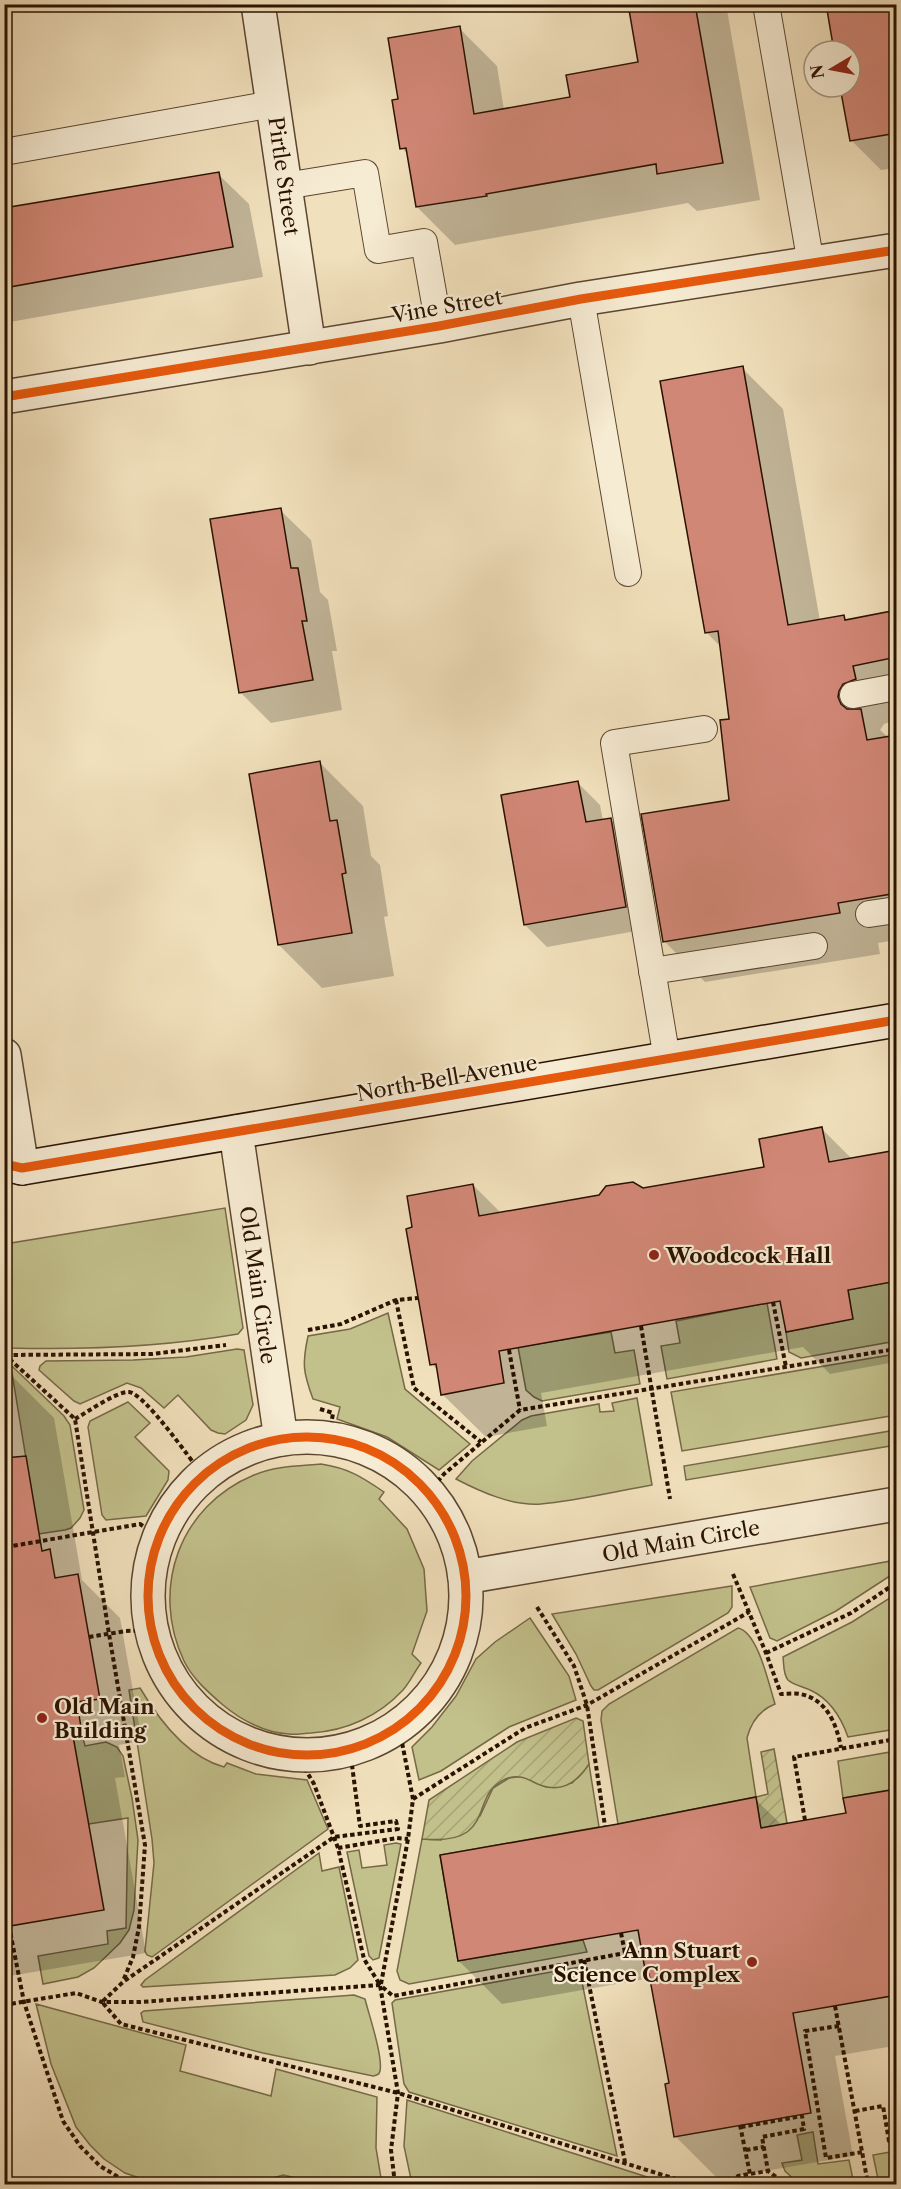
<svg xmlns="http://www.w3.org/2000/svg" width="901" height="2189" font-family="'Libre Caslon Text',serif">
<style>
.grass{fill:#c2c08b;stroke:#766946;stroke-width:1.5}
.garden{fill:url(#garden-furrows);stroke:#766946;stroke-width:1.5}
.shadow{fill:#0003}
.building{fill:#d18776;stroke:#2a1200;stroke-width:1.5}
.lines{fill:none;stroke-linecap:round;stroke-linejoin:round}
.service-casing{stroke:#5c462f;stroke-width:28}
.minor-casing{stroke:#5c462f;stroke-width:36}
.secondary-casing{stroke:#2a1200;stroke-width:36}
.path{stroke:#2a1200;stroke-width:4;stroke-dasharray:4.5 3;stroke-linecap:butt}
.service{stroke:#f6ebd3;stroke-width:26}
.minor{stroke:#f6ebd3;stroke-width:33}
.secondary{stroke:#f6ebd3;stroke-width:33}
.cycleway-casing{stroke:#f6ebd3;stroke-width:13}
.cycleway{stroke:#e8590c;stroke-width:9}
.poi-dot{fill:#8f2418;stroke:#f6ebd3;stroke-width:2}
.labels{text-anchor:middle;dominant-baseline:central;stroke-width:4.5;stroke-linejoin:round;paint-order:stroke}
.street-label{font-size:21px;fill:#2a1200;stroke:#f6ebd3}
.poi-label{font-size:21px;font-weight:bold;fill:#2a1200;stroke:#f6ebd3;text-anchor:start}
</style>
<defs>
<pattern id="garden-furrows" width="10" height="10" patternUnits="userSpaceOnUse" patternTransform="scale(1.5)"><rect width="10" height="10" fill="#c2c08b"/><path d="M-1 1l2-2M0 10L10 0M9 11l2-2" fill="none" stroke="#a7a476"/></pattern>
</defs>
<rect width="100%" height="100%" fill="#f1e0bc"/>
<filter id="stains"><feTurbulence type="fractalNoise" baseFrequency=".00333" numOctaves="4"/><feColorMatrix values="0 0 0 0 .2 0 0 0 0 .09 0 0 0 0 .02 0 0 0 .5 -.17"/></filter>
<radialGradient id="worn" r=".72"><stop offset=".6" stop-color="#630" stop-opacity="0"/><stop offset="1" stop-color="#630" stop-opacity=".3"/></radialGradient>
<!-- grass -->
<g class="grass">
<path d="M225,1208L243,1328L238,1334C162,1347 86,1350 9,1348L5,1346V1244Z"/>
<path d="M896,1281V1341L801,1358L789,1352L786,1332L852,1319L848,1290Z"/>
<path d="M767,1303L777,1359L667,1379L661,1346L680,1343L676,1321Z"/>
<path d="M388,1313L405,1389L470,1444L439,1470L387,1437L337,1419L340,1407L313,1399C303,1372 302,1364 308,1336L350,1329Z"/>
<path d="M611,1332L615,1353L634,1350L640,1384L542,1401L534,1397L526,1390L518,1347Z"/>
<path d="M237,1349L244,1350L253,1405L246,1420L225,1434L218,1433L211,1430L178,1395L164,1408L141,1388L127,1383L80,1404L74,1401L39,1370L40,1366L46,1361L133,1360L186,1357Z"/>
<path d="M896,1354V1415L682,1451L671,1392Z"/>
<path d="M5,1363L13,1367L64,1416L70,1425L84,1510L80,1518L71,1528L65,1530L5,1539L32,1495L12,1373L5,1374Z"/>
<path d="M637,1398L652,1485C617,1491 576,1501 541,1504C512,1506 481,1492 456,1479L472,1461L522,1420L531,1416L599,1404L600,1412L614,1411L612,1403Z"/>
<path d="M128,1402L150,1423L135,1437L169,1471L168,1480L146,1516L106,1520L102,1515L88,1427L90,1421Z"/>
<path d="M896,1430V1445L686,1480L684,1466Z"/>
<path d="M321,1464C348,1468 362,1477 384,1492L379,1499L407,1529L424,1569L427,1611L412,1654L421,1663C415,1671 410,1682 403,1690C379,1716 346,1731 311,1733C304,1733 296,1735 289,1734C265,1733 241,1720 223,1705C209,1693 192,1678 184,1661C150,1589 179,1506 254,1475C275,1466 299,1466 321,1464Z"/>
<path d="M896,1560V1572L836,1611L777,1641L770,1638L750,1587Z"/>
<path d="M732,1586V1607L728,1613L598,1690H594L591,1686L576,1654L552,1614Z"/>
<path d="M896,1594V1729L848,1737C841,1717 830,1699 810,1690C804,1687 793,1685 788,1680C783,1674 784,1665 783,1657L852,1622Z"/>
<path d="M530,1618L569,1676L576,1700L509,1727L441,1771L419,1780L412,1747L432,1727L456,1696L476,1659L495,1642Z"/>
<path d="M738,1628C758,1632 769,1685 775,1704C760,1710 751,1722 747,1738L756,1797L618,1824L601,1720L602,1711L609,1704Z"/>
<path d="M140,1688C159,1720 187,1757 224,1767L227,1763L256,1774L307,1780L328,1829L152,1957L147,1955L145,1951L154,1863L152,1839L129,1690Z"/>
<path d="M82,1734L85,1746L106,1742L117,1747L123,1756L132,1798L138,1840L134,1910L129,1930L120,1943L94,1968L78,1977L43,1984L38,1956L108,1944L107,1931L126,1928L128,1818L89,1824L40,1742Z"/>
<path d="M896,1751V1789L843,1798L838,1761Z"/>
<path d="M589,1764L599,1827L440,1855L458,1961L583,1940L587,1952L409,1984L400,1980L397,1971L422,1839L441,1840L480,1816L493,1788L509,1778L524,1776L546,1787L572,1783Z"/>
<path d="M396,1843L401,1844L379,1958L373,1960L369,1956L347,1852L359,1850L362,1868L387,1865L384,1845Z"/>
<path d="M319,1853L322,1871L339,1867L358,1960L350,1968L335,1975L143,1987L141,1985L145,1980Z"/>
<path d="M579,1967L617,2156L409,2092L404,2084L392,2003L395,2000Z"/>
<path d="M354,1995L365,1999C369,2015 383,2056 380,2071C379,2075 377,2075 373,2076L263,2053L143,2022L141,2013L144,2011Z"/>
<path d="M36,2004L186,2045L180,2071L271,2096L276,2069L377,2097L376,2148L382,2184H324L283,2175L252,2184H157L125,2173L104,2159L90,2145L76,2127L51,2064Z"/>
<path d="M407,2100L669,2184H412L404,2146Z"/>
<path d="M813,2132L818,2164L849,2160L854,2184H799L785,2171L782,2163L802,2160L797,2135Z"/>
<path d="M896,2151V2184H879L873,2155Z"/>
</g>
<!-- garden -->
<g class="garden">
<path d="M576,1718L583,1721L589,1764C580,1778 566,1791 547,1787C532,1784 525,1773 508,1778C466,1793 501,1846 422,1839L429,1800L517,1742Z"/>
<path d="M774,1749L787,1823L780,1825L785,1858L766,1861L756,1797L768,1794L761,1752Z"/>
</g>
<!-- shadow -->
<g class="shadow">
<path d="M4,4H38L4,10Z"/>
<path d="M630,4H726L760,200L697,211L688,203L455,245L417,207L409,156L402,148L399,100L459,28L497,66L504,110L572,98L640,63Z"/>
<path d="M896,4V168L881,170L851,140L842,87H850V51H836Z"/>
<path d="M218,174L249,204L263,277L10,322L4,316V210Z"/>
<path d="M742,368L783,409L820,621L843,617L848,621L896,612V705L893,706L896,720L884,724L880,730L889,738L896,737V940L878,943L880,954L705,982L664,941L731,802V720L722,648L706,632Z"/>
<path d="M280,510L311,540L320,592L328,600L337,651H332L342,710L271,723L240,692Z"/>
<path d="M320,763L363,806L371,856L380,865L388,916L384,917L394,976L322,988L279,945Z"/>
<path d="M578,783L600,805L603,821L611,820L633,842L647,929L547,947L525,925Z"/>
<path d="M822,1129L853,1160L896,1152V1331L890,1333L895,1362L830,1374L803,1347L541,1393L547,1426L486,1437L442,1394L438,1371L432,1364L414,1229L473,1185L501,1213L766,1168Z"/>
<path d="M11,1375L54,1418L82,1580L120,1618L142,1741L119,1745L125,1777L115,1778L146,1953L4,1977V1376Z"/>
<path d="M896,1790V2092L888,2047L835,2056L853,2156L718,2179L675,2136L670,2084L651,1978L502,2004L459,1961L618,1826L755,1799L782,1825L848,1814Z"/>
</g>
<!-- building -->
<g class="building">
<path d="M628,4H695L723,163L657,174L656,164L486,194L487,196L416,207L406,148L400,149L392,100L398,99L388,38L460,26L474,114L570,97L566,75L638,62Z"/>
<path d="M826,4H897V133L850,141L840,87H850V51H834Z"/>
<path d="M219,172L233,247L4,288V208Z"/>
<path d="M743,366L788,625L844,615L845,620L897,610V657L853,666L856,679L843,684L839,691L838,697L841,704L847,709H861L867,740L897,735V893L838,903L840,913L663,942L641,814L729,800L720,720L729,719L718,631L705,633L660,381Z"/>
<path d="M281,508L291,568H298L307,621H302L313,680L239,693L210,519Z"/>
<path d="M320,761L330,821L337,820L346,873L342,874L352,933L278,945L249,774Z"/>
<path d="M578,781L586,822L611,818L626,907L524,925L501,795Z"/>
<path d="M822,1127L829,1162L897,1150V1281L848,1290L853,1319L786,1332L780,1301L499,1351L504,1383L441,1395L436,1364L430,1365L406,1229L412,1227L407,1196L473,1184L479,1216L599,1195L606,1186L633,1182L643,1188L764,1167L759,1139Z"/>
<path d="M26,1456L42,1551L50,1549L55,1578L78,1574L100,1699L77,1702L82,1734L73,1736L104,1910L4,1927V1458Z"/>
<path d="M897,1789V1995L793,2013L811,2113L674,2137L665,2084L669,2083L649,1974L646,1975L638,1930L458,1961L440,1855L618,1824L756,1797L761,1828L846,1813L843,1798Z"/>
</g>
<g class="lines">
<!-- service casing -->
<g class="service-casing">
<g id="service">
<path d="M766,4L811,264"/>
<path d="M4,152L273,104"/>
<path d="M285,186L365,173L378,250L424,242L439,326"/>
<path d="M581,299L628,573"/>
<path d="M853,695L896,687"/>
<path d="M869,914L896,910"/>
<path d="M652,971L814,946"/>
<path d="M667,1059L614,743L704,729"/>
</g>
</g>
<!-- minor casing -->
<g class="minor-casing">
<g id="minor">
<path d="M258,4L309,348"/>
<path d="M4,397L439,326L581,299L896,250"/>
<path d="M4,1055L22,1168"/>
<path d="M236,1132L281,1439"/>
<circle cx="307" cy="1596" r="159"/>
<path d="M465,1577L896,1504"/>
</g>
</g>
<!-- secondary casing -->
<g class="secondary-casing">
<path id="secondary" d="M4,1164L22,1168L896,1020"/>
</g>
<!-- path -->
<g class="path">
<path d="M396,1300L414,1388L481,1442"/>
<path d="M773,1302L786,1367"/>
<path d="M641,1326L670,1499"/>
<path d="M308,1330L341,1324L396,1300L418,1298"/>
<path d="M509,1350L520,1410"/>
<path d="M4,1354L75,1419L109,1634L145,1845L139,1927L133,1957L123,1981"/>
<path d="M6,1355L152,1354L226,1345"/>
<path d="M320,1409L333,1413L329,1438"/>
<path d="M75,1419C86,1413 117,1391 129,1392C145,1394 190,1459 202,1474"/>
<path d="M428,1493L444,1474L520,1410L896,1349"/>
<path d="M6,1547L140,1524L159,1537"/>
<path d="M733,1574L766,1653L781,1694C787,1694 794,1693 800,1694C827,1699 837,1725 841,1748"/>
<path d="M537,1607L574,1666L587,1705L605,1826"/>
<path d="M89,1637L126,1631L152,1630"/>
<path d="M766,1653L851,1613L896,1583"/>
<path d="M350,1750L360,1826L396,1821L398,1829L334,1837L123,1982L102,2002L121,2024L398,2093L692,2184"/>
<path d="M297,1755L314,1784L338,1848L364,1959L380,1985L398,2093L391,2150L395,2184"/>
<path d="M413,1799L525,1728L587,1705L749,1612"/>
<path d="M805,1820L794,1757L896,1739"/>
<path d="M338,1848L397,1838L408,1839"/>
<path d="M9,1926L24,2002L63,2121L80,2146L100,2166L130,2184"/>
<path d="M621,1933L625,1953"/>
<path d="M584,1960L625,2162"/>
<path d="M381,1984L408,1839L413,1799L399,1727"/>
<path d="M4,2005L76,1993L102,2002H140L380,1985L393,1996L625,1953H642"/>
<path d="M835,2006L868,2184"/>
<path d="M839,2026L805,2031L826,2158L863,2152"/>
<path d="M855,2111L883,2106L889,2141L896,2140"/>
<path d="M740,2125L750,2174"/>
<path d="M741,2127L802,2116L804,2129L762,2137L768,2171"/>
<path d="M746,2150L764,2147"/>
<path d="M733,2184L738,2176L768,2171L786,2184"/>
</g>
<!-- service -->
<use href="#service" class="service"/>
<!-- minor -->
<use href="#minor" class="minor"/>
<!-- secondary -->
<use href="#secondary" class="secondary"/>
<!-- cycleway casing -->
<g class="cycleway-casing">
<g id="cycleway">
<path d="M4,397L439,326L581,299L896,250"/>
<path d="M4,1164L22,1168L896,1020"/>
<circle cx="307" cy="1596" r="159"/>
</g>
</g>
<!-- cycleway -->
<use href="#cycleway" class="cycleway"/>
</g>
<!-- markers -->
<g class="poi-dot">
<circle cx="654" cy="1255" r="6"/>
<circle cx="42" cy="1718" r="6"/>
<circle cx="752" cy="1962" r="6"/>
</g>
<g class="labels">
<!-- street labels -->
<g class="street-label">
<text transform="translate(284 176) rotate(82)">Pirtle Street</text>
<text transform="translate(447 306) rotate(-10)">Vine Street</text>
<text transform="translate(447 1078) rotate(-10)">North Bell Avenue</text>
<text transform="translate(258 1285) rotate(82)">Old Main Circle</text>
<text transform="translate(681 1541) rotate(-10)">Old Main Circle</text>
</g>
<!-- poi labels -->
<g class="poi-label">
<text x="666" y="1255">Woodcock Hall</text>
<text x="54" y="1706">Old Main<tspan x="54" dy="24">Building</tspan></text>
<text x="740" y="1950" text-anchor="end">Ann Stuart<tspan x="740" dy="24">Science Complex</tspan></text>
</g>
</g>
<!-- margin -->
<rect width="901" height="2189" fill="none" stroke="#f1e0bc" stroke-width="24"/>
<rect x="6" y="6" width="889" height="2177" fill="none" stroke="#2a1200" stroke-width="3"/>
<rect x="12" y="12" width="877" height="2165" fill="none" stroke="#2a1200" stroke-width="1.5"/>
<!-- north arrow -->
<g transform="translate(832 69) rotate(260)"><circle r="28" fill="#f6ebd3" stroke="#a4947f" stroke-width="1.5"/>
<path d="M0-4.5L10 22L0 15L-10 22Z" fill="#8f2418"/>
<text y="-9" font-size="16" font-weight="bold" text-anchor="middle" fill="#2a1200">N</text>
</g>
<rect width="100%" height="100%" filter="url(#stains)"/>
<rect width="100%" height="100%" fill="url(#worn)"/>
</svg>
